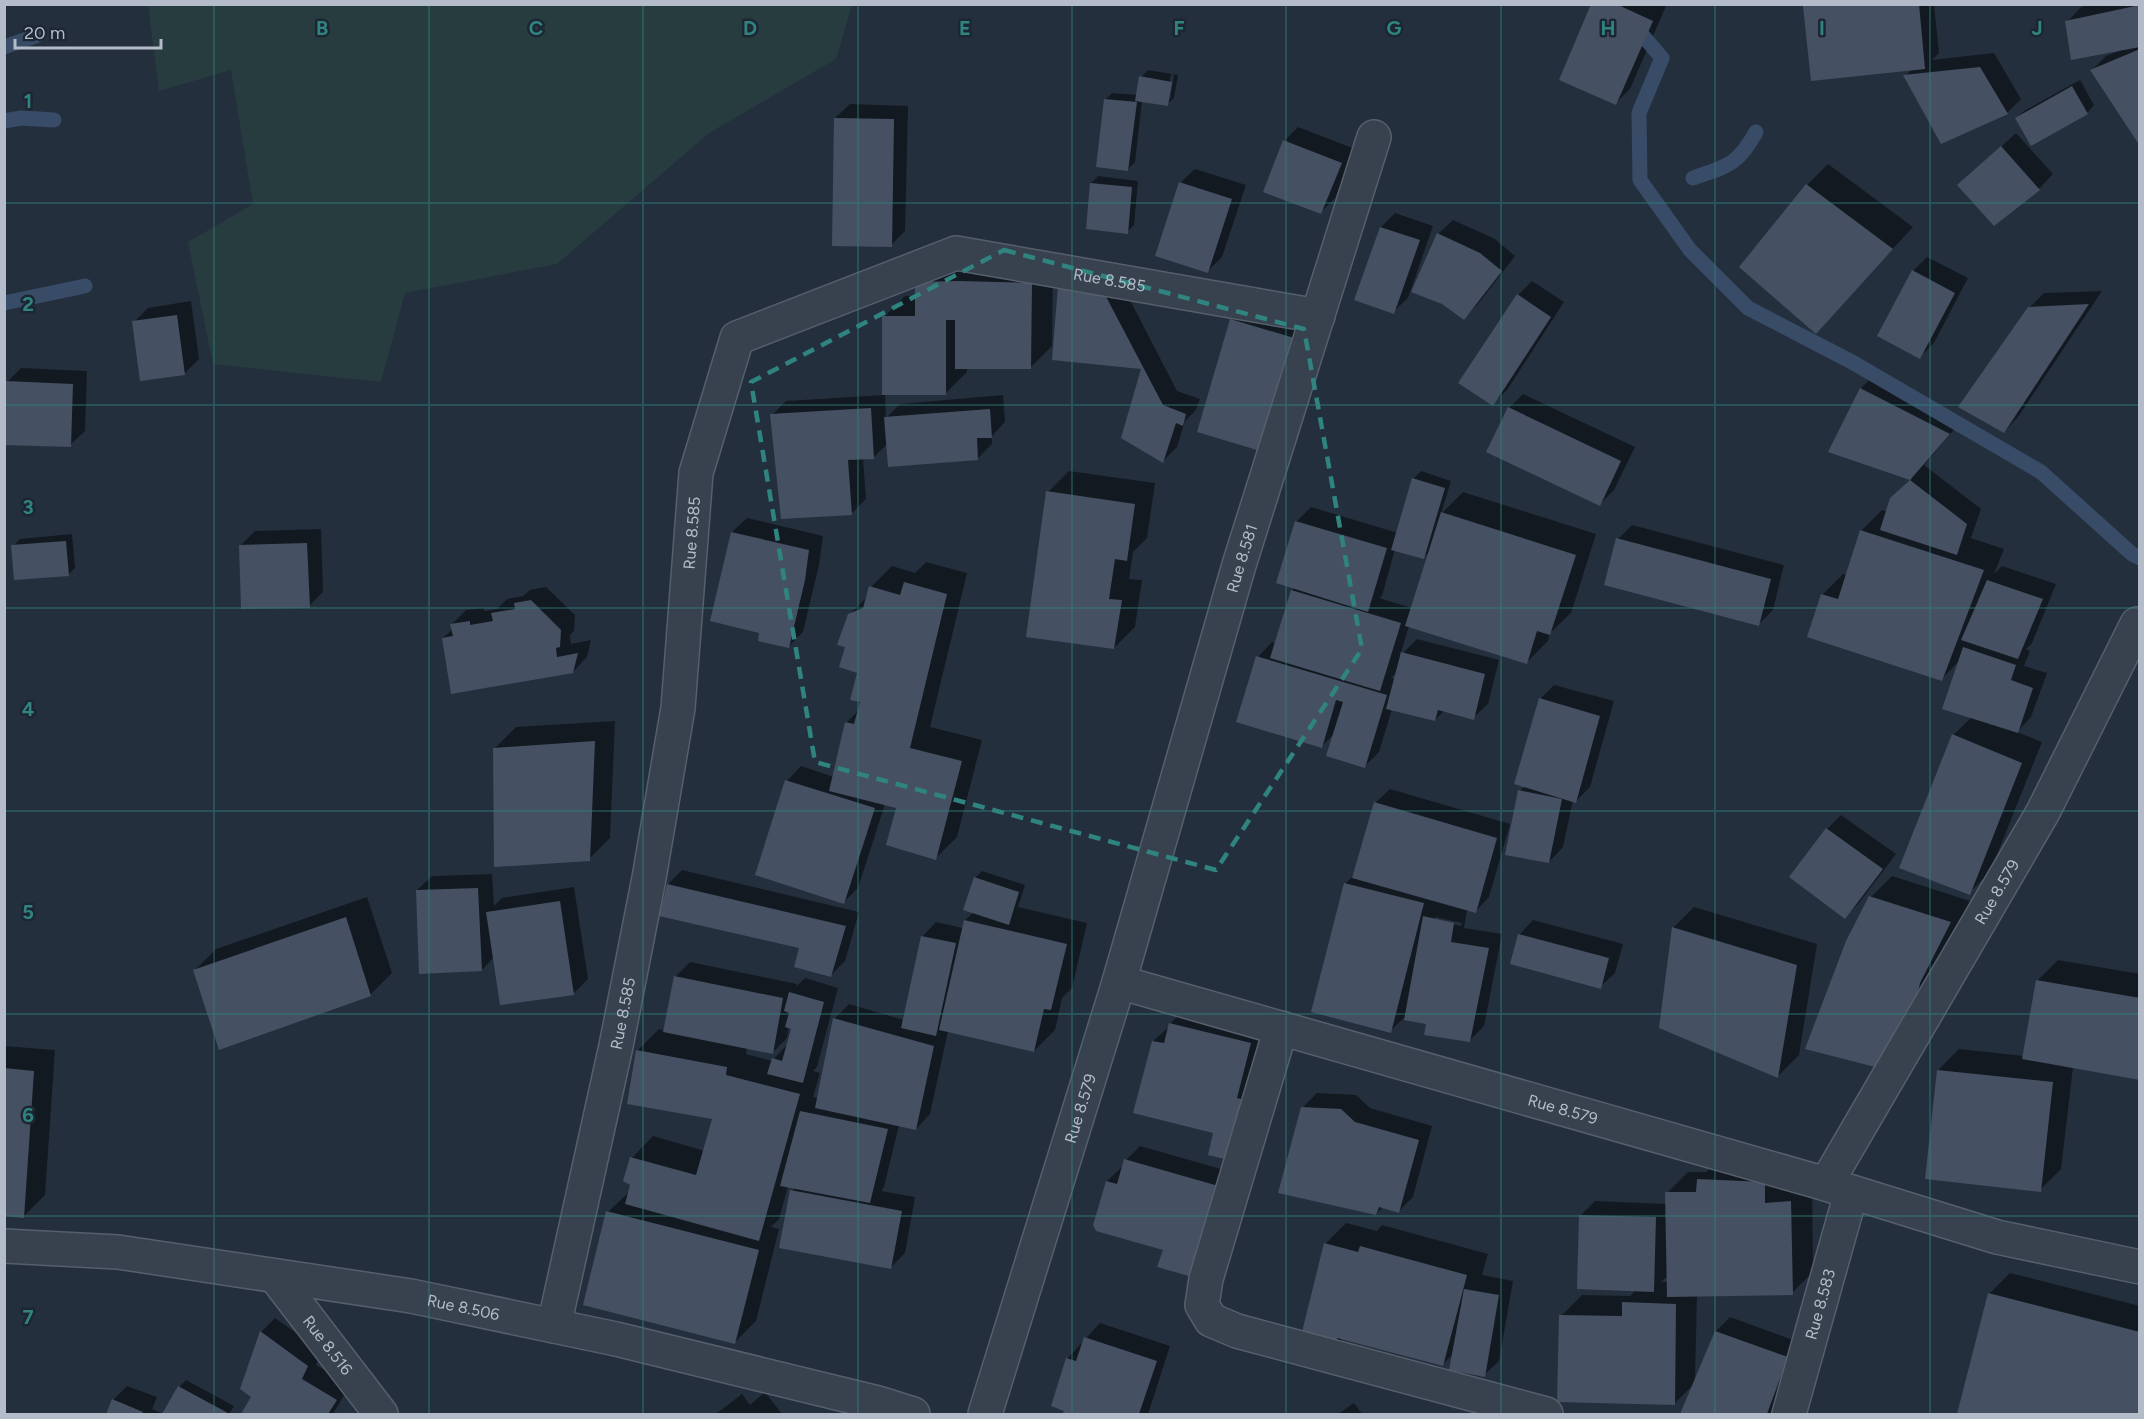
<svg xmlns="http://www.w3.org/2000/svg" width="2144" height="1419" font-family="Figtree,sans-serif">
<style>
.green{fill:#263c3f}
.shadow{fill:#0007;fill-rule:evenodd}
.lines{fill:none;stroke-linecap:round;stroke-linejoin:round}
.stream{stroke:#394c67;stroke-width:15}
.building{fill:#455162}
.minor-casing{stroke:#565f6c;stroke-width:36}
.minor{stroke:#38414e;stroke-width:33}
.marked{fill:none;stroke:#308480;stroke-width:4.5;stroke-dasharray:12 8;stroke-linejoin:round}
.grid{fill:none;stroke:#308480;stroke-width:1.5;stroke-opacity:0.55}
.labels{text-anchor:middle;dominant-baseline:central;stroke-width:5;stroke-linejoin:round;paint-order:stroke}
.street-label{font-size:16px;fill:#b4bcc9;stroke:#1d2633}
.grid-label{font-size:20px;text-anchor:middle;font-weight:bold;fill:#308480;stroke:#1d2633;stroke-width:5;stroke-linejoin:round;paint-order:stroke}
</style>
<rect width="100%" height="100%" fill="#242f3e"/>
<!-- green -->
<path class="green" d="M148,5V4L852,5L836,59L709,133L557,264L405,293L381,382L213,364L188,242L253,204L231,70L159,91Z"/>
<!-- shadow -->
<g class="shadow">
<path d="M1593,4H1662L1666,6L1630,89L1616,103Z"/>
<path d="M1807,4H1934L1939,53L1932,60L1994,53L2021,99L2007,113L1905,76L1912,69L1804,7Z"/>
<path d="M2094,4H2140V144L2092,70L2106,56L2119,51L2067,22L2081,7Z"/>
<path d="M1148,70L1178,75L1174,98L1167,104L1142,101L1135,162L1128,169L1105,100L1112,93L1138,95L1141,77ZM1171,74L1174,75L1170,99H1167Z"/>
<path d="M2080,80L2094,105L2088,112L2032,144L2017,118L2024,111Z"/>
<path d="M850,104L908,106L905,231L891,245L835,118Z"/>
<path d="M1298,127L1355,149L1335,198L1320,213L1284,141Z"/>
<path d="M2016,133L2053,174L2039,189L1994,224L1959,185Z"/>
<path d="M1828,164L1913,227L1816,332L1807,185Z"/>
<path d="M1195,169L1246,185L1222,257L1208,271L1180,183Z"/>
<path d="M1098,176L1138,181L1134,225L1127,232L1091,183Z"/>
<path d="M1395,213L1433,226L1408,298L1393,312L1356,299L1381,227Z"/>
<path d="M1453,220L1495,239L1515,256L1478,304L1464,318L1438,234Z"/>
<path d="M1927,257L1968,278L1934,343L1920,357L1913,271Z"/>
<path d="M937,262L1053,263L1052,346L1031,367H967V372L946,393H885L886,418L900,404L1003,395L1005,422L992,436V444L978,458L888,443L874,457L863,458L866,499L852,513L772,415L786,401L884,395V317L905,296H916Z"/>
<path d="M1073,272L1117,275L1177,391L1200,399L1196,410L1185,421L1177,447L1163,461L1142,368Z"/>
<path d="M1532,281L1564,302L1507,390L1492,404L1518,295Z"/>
<path d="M2102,291L2018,417L2004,432L2029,308L2044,293Z"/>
<path d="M191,301L199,359L185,373L134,322L148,308Z"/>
<path d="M1245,305L1314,326L1281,437L1231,320Z"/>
<path d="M21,368L87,371L85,431L70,445L4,443L7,382Z"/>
<path d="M1875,374L1963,419L1924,465L1981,509L1971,538L2004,549L1994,574L2002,566L2056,584L2032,643L2026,649L2030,651L2024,666L2047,673L2031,717L2017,732L2042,742L1990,872L1969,893L1953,735L1972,717L1959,661L1942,679L1822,595L1843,574L1847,575L1861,531L1882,510L1888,512L1892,499L1912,479L1830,451L1861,388Z"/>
<path d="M1523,394L1635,447L1614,490L1600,504L1509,408Z"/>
<path d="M1069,471L1155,483L1147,538L1133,552L1129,579L1142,580L1135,627L1114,648L1048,492Z"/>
<path d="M1421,471L1451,481L1441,514L1463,492L1596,534L1571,613L1550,633L1548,641L1527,662L1409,626L1400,656L1417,639L1499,660L1488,704L1473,718L1444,711L1435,720L1392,709L1379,752L1365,766L1335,733L1321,747L1258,657L1272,642L1276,644L1292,590L1295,588L1296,522L1311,507L1398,533L1414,478ZM1395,549L1423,558L1430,551L1412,608L1379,598L1382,596ZM1398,671L1396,679L1391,678Z"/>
<path d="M747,518L823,536L819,565L803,632L789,646L761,632L711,620L732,532Z"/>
<path d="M1632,525L1784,565L1773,610L1759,624L1618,539Z"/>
<path d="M321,529L323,592L309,606L241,545L255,531Z"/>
<path d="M72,534L75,568L68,575L13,546L20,539Z"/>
<path d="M926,562L967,573L930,727L982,740L957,837L936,858L897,807L885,804L858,888L844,902L787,781L801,766L834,777L846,723L860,709L862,701L859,672L847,646L849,615L868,596L871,587L892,566L915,573Z"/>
<path d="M546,587L575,615L574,631L570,635L571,644L591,640L587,657L573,672L443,638L453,629L452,624L466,610L484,608V611L497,609L507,599L523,596L530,590Z"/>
<path d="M1554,685L1614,701L1590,787L1576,801L1573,800L1563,847L1549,862L1520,791L1525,786L1540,699Z"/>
<path d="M615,721L610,838L589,859L494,749L516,727Z"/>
<path d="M1390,789L1510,824L1489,897L1475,912L1467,910L1464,928L1502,934L1484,1026L1469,1041L1407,1015L1390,1031L1313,1011L1346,883L1355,874L1375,803ZM1435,917L1462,923L1461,926L1435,920Z"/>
<path d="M1841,815L1896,854L1859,903L1845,917L1827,829Z"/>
<path d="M682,870L859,912L845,961L831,975L801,947L668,884Z"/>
<path d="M982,871L1025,885L1018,907L1087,923L1072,988L1062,998L1055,1030L1034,1051L948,1031L930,1114L916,1129L899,1125L884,1187L881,1191L915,1197L905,1253L890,1268L792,1191L795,1188L788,1186L779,1219L771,1227L779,1229L756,1321L735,1342L608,1212L630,1191L632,1158L653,1136L705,1151L714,1118L638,1050L659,1029L664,1030L675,977L690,962L797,984L796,987L805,978L838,988L817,1067L813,1071L820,1073L813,1097L818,1098L834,1019L849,1004L904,1020L922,937L936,922L963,928L965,920L974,912L975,878ZM789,1026L793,1028L787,1045L772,1061L746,1054L747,1048L772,1053L787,1038Z"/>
<path d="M492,874L494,906L502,898L574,887L588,979L574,993L494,957L482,970L417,890L432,876Z"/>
<path d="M1892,876L1970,901L1941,960L1918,1016L1871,897Z"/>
<path d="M367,897L392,973L371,994L220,1048L195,970L216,949Z"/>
<path d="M1694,907L1817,944L1799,1055L1778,1076L1673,928Z"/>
<path d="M1533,920L1623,944L1615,973L1600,987L1519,935Z"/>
<path d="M2058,960L2140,974V1079L2073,1067L2061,1169L2040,1190L1938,1070L1959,1049L2024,1056L2037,981Z"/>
<path d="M1184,1009L1264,1029L1261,1087L1215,1132L1153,1041L1169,1027L1170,1024Z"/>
<path d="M4,1046L55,1050L45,1195L24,1216L4,1214Z"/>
<path d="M1317,1093L1356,1095L1370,1108L1432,1126L1413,1197L1399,1211L1383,1207L1376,1214L1302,1108Z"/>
<path d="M1140,1146L1235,1173L1164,1249L1107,1181L1122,1167L1123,1168L1126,1160Z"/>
<path d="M1719,1159L1812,1181L1813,1272L1792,1293L1697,1295L1695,1381L1716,1331L1730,1317L1801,1343L1776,1414H1682L1695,1383L1674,1404L1561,1316L1582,1295L1630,1296L1636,1290L1581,1215L1595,1201L1667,1204V1193L1688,1172H1706ZM1669,1275V1282H1661Z"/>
<path d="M1346,1223L1377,1231L1382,1225L1488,1254L1482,1275L1513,1281L1499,1361L1484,1375L1454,1353L1442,1365L1343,1338L1334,1347L1325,1244Z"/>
<path d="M2010,1273L2140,1306V1414H1958L1989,1294Z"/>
<path d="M275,1318L322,1351L316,1365L350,1385L333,1414H242L253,1396L242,1388L261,1332Z"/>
<path d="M1100,1323L1170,1346L1148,1414H1064L1067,1359Z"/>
<path d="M186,1380L234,1406L229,1414H107L113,1400L127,1386L157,1397L152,1409L164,1414L179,1387Z"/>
<path d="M765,1392L782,1414H716L742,1394L750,1405Z"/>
<path d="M1354,1403L1362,1414H1338Z"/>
</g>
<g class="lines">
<!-- stream -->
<g class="stream">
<path d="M1633,24L1662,58L1639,113L1640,180L1690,250L1748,308L1852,362L2041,472L2132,554L2140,558"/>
<path d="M4,47L36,36"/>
<path d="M4,121L21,118L54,120"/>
<path d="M1693,178C1727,166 1737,166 1756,132"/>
<path d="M4,303L85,286"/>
</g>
</g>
<!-- building -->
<g class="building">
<path d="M1591,4H1616L1653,21L1616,105L1559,80Z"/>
<path d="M1818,4H1919L1925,69L1811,81L1803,6Z"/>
<path d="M2140,5V47L2071,60L2065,21Z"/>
<path d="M2140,49V146L2090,70Z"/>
<path d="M1980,67L2008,114L1941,144L1903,75Z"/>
<path d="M1139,76L1172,82L1168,106L1135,101Z"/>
<path d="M2072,86L2088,114L2031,146L2015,118Z"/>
<path d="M1104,99L1137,102L1128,171L1096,167Z"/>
<path d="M834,118L894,119L892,247L832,246Z"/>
<path d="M1283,140L1342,163L1321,214L1263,192Z"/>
<path d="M2001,146L2040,190L1994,226L1957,185Z"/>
<path d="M1179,182L1232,199L1208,273L1155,256Z"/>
<path d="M1090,183L1132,187L1128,234L1086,229Z"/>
<path d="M1806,184L1893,249L1816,334L1739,267Z"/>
<path d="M1380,227L1420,240L1394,314L1354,300Z"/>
<path d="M1437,233L1480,253L1502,271L1464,320L1442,304L1411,292Z"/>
<path d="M1912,270L1955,293L1920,359L1877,336Z"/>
<path d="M958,281L1032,283L1031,369H955V320H946V395H882V316H915V282Z"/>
<path d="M1058,286L1102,289L1163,405L1186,414L1183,426L1176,423L1163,463L1121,438L1141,369L1052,360Z"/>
<path d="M1517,294L1551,317L1493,406L1458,383Z"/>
<path d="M2089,304L2004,433L1958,407L2028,307Z"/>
<path d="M177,315L185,375L140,381L132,321Z"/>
<path d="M1230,319L1301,340L1267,453L1197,432Z"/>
<path d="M5,381L73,384L71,447L4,445Z"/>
<path d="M1860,388L1950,434L1910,480L1828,452Z"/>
<path d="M1508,407L1621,461L1600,506L1486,452Z"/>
<path d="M871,408L874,459L848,460L852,515L781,519L770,414Z"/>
<path d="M990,409L992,438H977L978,460L888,467L884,417Z"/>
<path d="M1412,478L1445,488L1424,559L1391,550Z"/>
<path d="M1910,480L1967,524L1957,555L1880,530L1890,498Z"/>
<path d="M1046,491L1135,504L1127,561L1115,559L1109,599L1122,600L1114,649L1026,637Z"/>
<path d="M1441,512L1576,555L1550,635L1537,631L1527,664L1405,626Z"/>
<path d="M1295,521L1387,548L1368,612L1276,583Z"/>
<path d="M1860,530L1984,570L1942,681L1807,637L1821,594L1838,599Z"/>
<path d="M731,532L809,550L805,580L789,648L758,641L759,633L710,621Z"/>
<path d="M1616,538L1771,579L1759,626L1604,585Z"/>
<path d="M66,541L69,576L14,580L11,545Z"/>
<path d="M307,543L310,608L241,609L239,545Z"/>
<path d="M1987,580L2043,599L2018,659L1961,640Z"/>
<path d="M904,582L947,594L910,748L962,761L936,860L886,845L896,808L829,791L845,722L854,724L860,702L850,700L857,673L839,667L845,647L837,645L848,614L863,608L869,586L900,595Z"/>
<path d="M1291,590L1401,623L1380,691L1270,658Z"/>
<path d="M531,600L561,630L560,647L556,648L557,657L578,653L573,673L451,694L442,638L453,636L450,624L470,621V625L493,621L491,613L515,609L514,603Z"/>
<path d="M1963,647L2016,665L2011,680L2033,688L2018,733L1942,709Z"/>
<path d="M1401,652L1485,674L1474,720L1438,710L1435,721L1386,709Z"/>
<path d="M1256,656L1387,695L1365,768L1326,756L1343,702L1336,700L1322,748L1236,722Z"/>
<path d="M1539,698L1600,716L1576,803L1514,784Z"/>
<path d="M1952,734L2022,763L1970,895L1899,868Z"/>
<path d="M595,741L590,861L494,867L493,748Z"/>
<path d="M785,780L875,808L844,904L755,875Z"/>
<path d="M1518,790L1562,799L1549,863L1505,855Z"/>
<path d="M1374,802L1497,838L1476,913L1352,878Z"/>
<path d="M1826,828L1883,869L1845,919L1789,877Z"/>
<path d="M974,877L1019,892L1009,925L963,910Z"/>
<path d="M1344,883L1424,903L1391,1033L1311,1012Z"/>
<path d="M667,884L846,926L831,977L794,967L799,948L659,916Z"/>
<path d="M478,888L482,971L419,974L416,890Z"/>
<path d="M1869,896L1951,922L1920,983L1912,1024L1887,1070L1805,1049L1846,941Z"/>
<path d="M560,901L574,995L500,1005L486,912Z"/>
<path d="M1423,916L1454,923L1451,942L1489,948L1470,1042L1424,1035L1426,1024L1404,1020Z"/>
<path d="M346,917L371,996L219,1050L193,970Z"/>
<path d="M964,920L1067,944L1051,1010L1044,1009L1034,1052L939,1030Z"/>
<path d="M1672,927L1797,965L1778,1078L1659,1028Z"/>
<path d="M1518,934L1609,958L1601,989L1510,964Z"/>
<path d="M921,936L956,943L936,1036L901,1028Z"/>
<path d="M674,976L783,998L773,1054L663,1032Z"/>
<path d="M2036,980L2140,998V1080L2022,1059Z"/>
<path d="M789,992L824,1002L803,1083L767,1074L772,1058L782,1061L791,1029L785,1027L789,1013L784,1011Z"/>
<path d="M833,1018L934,1046L916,1130L815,1108Z"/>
<path d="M1169,1023L1251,1043L1237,1098L1248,1101L1233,1161L1208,1155L1213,1133L1133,1113L1152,1041L1164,1043Z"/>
<path d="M636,1050L727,1067L726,1075L800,1094L759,1241L625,1204L630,1185L623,1181L630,1157L696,1175L712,1119L627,1104Z"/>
<path d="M4,1068L34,1071L24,1218L4,1216Z"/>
<path d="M1937,1070L2053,1082L2041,1192L1925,1179Z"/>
<path d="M1301,1107L1341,1109L1355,1122L1419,1140L1399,1213L1379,1207L1376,1215L1278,1193Z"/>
<path d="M800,1111L888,1129L870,1203L780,1186Z"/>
<path d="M1124,1159L1222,1187L1196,1278L1157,1267L1163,1250L1096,1231L1093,1225L1106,1181L1117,1184Z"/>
<path d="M1697,1179L1765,1182V1203L1791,1201L1793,1295L1667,1297L1665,1192H1696Z"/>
<path d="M790,1190L902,1211L891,1269L779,1248Z"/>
<path d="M606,1211L759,1250L735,1344L583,1305Z"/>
<path d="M1579,1215L1656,1217L1654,1292L1577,1289Z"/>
<path d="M1324,1243L1358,1252L1360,1246L1467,1275L1443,1366L1337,1338L1335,1348L1300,1340Z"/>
<path d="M1464,1289L1499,1295L1485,1377L1449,1370Z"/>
<path d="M1988,1293L2140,1332V1414H1957Z"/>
<path d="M1622,1302L1676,1304L1675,1405L1557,1402L1559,1315L1622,1316Z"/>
<path d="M260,1331L308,1366L302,1379L337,1400L328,1414H241L251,1397L240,1389Z"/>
<path d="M1715,1331L1788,1357L1767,1414H1680Z"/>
<path d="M1084,1337L1157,1361L1139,1414H1062L1064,1411L1051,1406L1066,1358L1076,1361Z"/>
<path d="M178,1386L228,1413L162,1414Z"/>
<path d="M112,1399L143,1412L142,1414H106Z"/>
</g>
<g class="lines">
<!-- minor casing -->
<g class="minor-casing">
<g id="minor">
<path id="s1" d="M1119,982L1239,565L1374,137"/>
<path d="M1281,1028L1206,1279L1202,1305L1211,1320L1237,1331L1546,1414"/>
<path d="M1826,1184L1997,1237L2140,1267"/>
<path id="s2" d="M4,1246L118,1252L411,1296L616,1339L878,1403L913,1414"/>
<path id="s3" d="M275,1276L381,1414"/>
<path id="s4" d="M554,1326L616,1046L649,878L678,708L696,473L737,338L956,253L1318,316"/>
<path id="s5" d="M985,1414L1119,982L1826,1184L2043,812L2137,624"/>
<path id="s6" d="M1789,1414L1851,1193"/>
</g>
</g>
<!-- minor -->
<use href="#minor" class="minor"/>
</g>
<!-- marked area -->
<path class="marked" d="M1004,250L1304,329L1362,649L1216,870L815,762L751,382Z"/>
<!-- grid -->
<path class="grid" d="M214,4V1414M429,4V1414M643,4V1414M858,4V1414M1072,4V1414M1286,4V1414M1501,4V1414M1715,4V1414M1930,4V1414M4,203H2140M4,405H2140M4,608H2140M4,811H2140M4,1014H2140M4,1216H2140"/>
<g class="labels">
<!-- street labels -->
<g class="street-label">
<text stroke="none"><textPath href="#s4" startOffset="1398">Rue 8.585</textPath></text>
<text stroke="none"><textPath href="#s4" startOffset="806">Rue 8.585</textPath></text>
<text stroke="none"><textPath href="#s1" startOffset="441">Rue 8.581</textPath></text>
<text stroke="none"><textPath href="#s5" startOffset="1526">Rue 8.579</textPath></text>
<text stroke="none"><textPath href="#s4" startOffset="320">Rue 8.585</textPath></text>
<text stroke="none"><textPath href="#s5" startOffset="320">Rue 8.579</textPath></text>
<text stroke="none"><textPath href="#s5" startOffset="914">Rue 8.579</textPath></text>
<text stroke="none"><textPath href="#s6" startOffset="114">Rue 8.583</textPath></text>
<text stroke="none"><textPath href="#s2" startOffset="464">Rue 8.506</textPath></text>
<text stroke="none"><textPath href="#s3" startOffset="87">Rue 8.516</textPath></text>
</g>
</g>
<g class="grid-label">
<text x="322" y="35">B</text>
<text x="536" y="35">C</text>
<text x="750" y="35">D</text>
<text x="965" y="35">E</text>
<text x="1179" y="35">F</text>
<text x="1394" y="35">G</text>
<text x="1608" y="35">H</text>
<text x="1822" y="35">I</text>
<text x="2037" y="35">J</text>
<text x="28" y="108">1</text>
<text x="28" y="311">2</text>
<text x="28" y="514">3</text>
<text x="28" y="716">4</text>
<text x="28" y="919">5</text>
<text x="28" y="1122">6</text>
<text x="28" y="1324">7</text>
</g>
<!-- border -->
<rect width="2144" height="1419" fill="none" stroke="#b4bcc9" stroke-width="12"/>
<!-- scale -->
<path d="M15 39v9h146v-9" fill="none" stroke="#b4bcc9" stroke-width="3"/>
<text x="24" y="39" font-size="18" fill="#b4bcc9" stroke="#1d2633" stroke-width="4.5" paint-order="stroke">20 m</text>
</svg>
